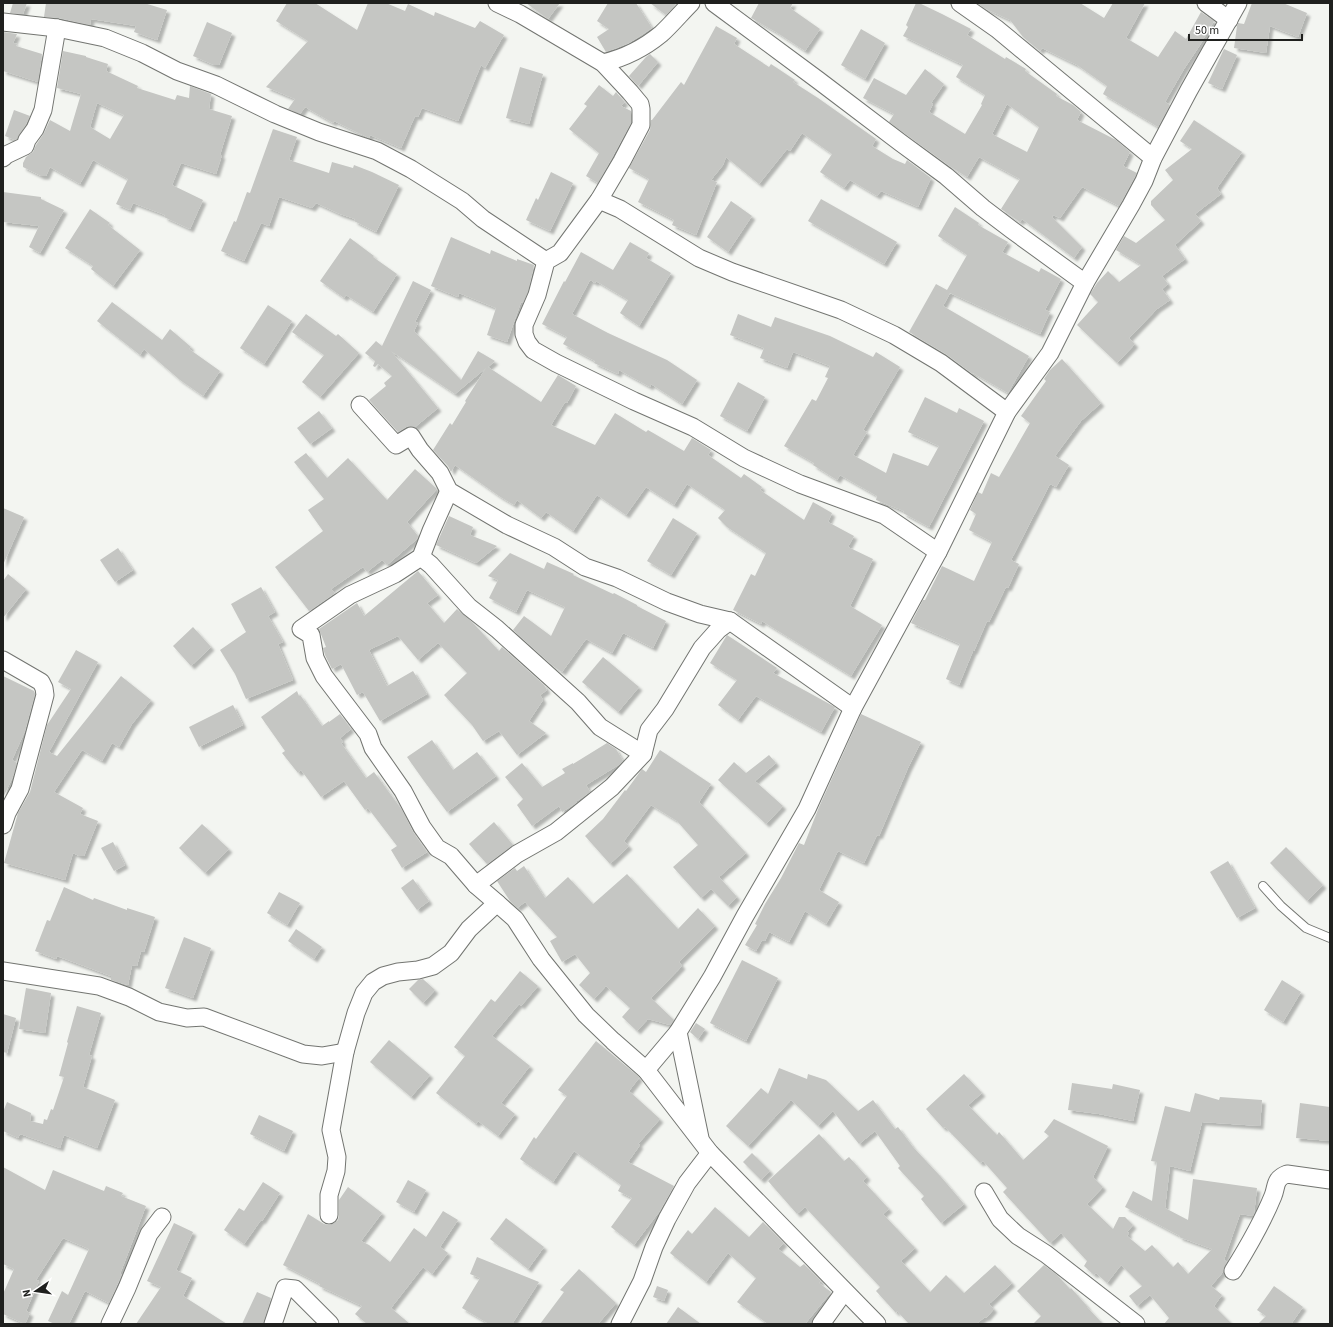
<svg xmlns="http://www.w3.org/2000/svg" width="1333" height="1327" font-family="'Source Sans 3',sans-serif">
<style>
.building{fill:#c5c6c3;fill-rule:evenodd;filter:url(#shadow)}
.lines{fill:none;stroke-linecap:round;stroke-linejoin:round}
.service-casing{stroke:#737571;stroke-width:10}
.minor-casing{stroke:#737571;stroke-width:19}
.service{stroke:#fff;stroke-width:8}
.minor{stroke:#fff;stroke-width:17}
</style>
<defs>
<filter id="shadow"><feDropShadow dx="3.5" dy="3.5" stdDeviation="1" flood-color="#0004"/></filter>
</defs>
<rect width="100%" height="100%" fill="#f3f5f1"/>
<!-- building -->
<g class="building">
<path d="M13,3H27L23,14L10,13Z"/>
<path d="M46,3H144L167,10L157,40L134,32L136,26L91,19L90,25L59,18L44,17Z"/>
<path d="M287,3H315L357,30L368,3H386L405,11L408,4L434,16L435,12L475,28L480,21L504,35L485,68L481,65L458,121L422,108L418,117L415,116L401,148L370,135L369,138L334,121L333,123L305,107L300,114L288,109L295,99L266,87L308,41L276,21Z"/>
<path d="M526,3H560L548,19Z"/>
<path d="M608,3H636L652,28L629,43L606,52L597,37L609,29L597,21Z"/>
<path d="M650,3H677L666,15Z"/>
<path d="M759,3H793L790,8L820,29L805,51L776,32L751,18Z"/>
<path d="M916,3H919L942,14L971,29L967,35L1005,59L1006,57L1026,69L1025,71L1057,94L1056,96L1073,105L1081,112L1077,120L1116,140L1130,152L1123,166L1137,173L1119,206L1082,187L1060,218L1053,215L1052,217L1082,247L1074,258L1022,219L1020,222L1001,209L1020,179L979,157L967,177L951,167L889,122L894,114L863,98L874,78L906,95L925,69L944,84L931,103L933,104L929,112L965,134L982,105L981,104L985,95L956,77L963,65L903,36L908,27L906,25ZM1007,104L1039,127L1027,152L992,134Z"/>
<path d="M977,3H1080L1104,18L1113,3H1145L1126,38L1158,57L1175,31L1186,39L1201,12L1214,21L1200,45L1184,69L1165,102L1170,105L1158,127L1103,94L1107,86L1077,65L1042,48L1040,51L1023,37L1010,20L984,8Z"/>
<path d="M1252,3H1283L1307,13L1298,37L1270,26L1266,53L1234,48L1237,26L1238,23L1244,24Z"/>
<path d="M207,22L232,33L219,65H214L193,56Z"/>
<path d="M716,26L737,38L734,44L769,67L771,64L795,80L793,82L818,98L876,139L872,146L893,159L905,164L907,160L931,178L918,207L881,191L877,196L850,180L844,188L820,172L832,154L802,133L790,151L787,149L759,184L726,157L723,165L711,180L717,182L696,235L672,225L674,220L638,202L649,179L629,168L650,130L651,120H652L681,82L684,85Z"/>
<path d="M861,29L885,43L865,79L841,65Z"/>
<path d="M3,32L17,34L13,43L17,44L16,46L42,54L38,82L3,71Z"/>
<path d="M1224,49L1237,55L1222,89L1208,83Z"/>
<path d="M63,51L86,56V57L108,64L106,71L138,86L137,88L175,100L177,95L189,98L190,86L211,94L209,109L232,116L220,155H222L216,174L181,163L172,185L203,200L190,229L164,217L165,215L133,203L130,210L116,204L128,179L93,160L80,184L50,167L46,176H41L23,167V163L26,157L33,152L36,145L44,133L50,120L70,131L81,94L57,88ZM97,103L124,115L110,139L90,127Z"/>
<path d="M650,54L658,62L638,86L629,76L646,57Z"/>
<path d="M520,67L543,74L529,124L506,118Z"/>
<path d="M599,85L613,96L616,92L622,99L625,102L621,106L631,111V123L598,183L586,176L599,153L569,129L587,106L584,104Z"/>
<path d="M14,110L30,116L26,124L17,139L15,140L5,136Z"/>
<path d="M1194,120L1242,152L1217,188L1221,194L1195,214L1201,221L1175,245L1185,259L1162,276L1168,284L1162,289L1170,300L1157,309L1129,338L1135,344L1117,363L1077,325L1098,302L1090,294L1097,283L1108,271L1119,282L1141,265L1116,250L1124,236L1136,243L1165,220L1151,205V201L1173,180L1165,170L1192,149L1180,141Z"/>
<path d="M273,129L297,137L289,160L329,173L332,162L353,168L354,165L372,172L399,185L376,232L354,221L355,219L340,214L316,203L312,208L279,197L269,226L261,223L244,261L221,251L234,221L236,222L247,192L250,193Z"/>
<path d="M551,172L573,183L550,231L526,220L536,198L538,200Z"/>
<path d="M3,192L41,197V199L64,210L40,253L29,247L39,226L3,222Z"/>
<path d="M821,199L897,242L884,264L808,221Z"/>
<path d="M731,201L752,216L728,252L707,237Z"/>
<path d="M955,207L979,223L978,225L1008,242L1002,252L1039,272L1041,268L1061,279L1045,310L1050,312L1040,334L950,293L943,306L1029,356L1008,393L973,373V374L946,354L909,332L936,284L947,290L967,255L938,236Z"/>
<path d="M90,209L110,223L108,225L140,250L113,286L91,269L93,266L65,248Z"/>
<path d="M451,237L490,254L491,250L517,261V259L534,265L528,292L523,303L521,302L507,342L487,335L496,308L459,293L458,297L431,286Z"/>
<path d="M350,238L374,256L373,257L397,274L373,312L346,295L344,298L320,281Z"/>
<path d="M630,242L649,253L646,258L671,273L639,326L620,313L628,300L596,281L595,283L590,280L572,314L608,333L667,360L697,380L682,404L651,384L650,387L619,370L618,374L594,363L595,361L563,344L567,337L542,324L564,281L565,282L581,252L613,270Z"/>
<path d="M413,281L431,290L415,322L418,323L414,331L461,380L478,351L495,361L488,367L541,402L558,375L576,386L567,403L565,402L551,425L595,445L615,413L646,432L648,430L684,451L692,438L711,450L708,455L741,478L744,474L762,487L760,490L804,520L813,502L832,513L828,522L854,536L848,547L873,559L850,606L882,625L851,676L762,621L761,624L733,610L751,574L755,576L766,553L727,527L718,518L725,510L687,484L674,505L646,487L626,515L597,495L573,531L546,512L541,518L517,500L514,505L499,496L455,465L451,472L448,466L433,450L450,423L452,425L466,402L465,401L486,368L455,394L391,351L438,408L415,427L410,426L406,427L398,432L369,400L386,386L384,383L392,376L378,364L375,367L373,366L375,361L365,353L376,341L382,346Z"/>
<path d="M112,302L162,340L170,329L191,347L189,349L220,371L203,396L180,380L144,349L140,355L97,321Z"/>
<path d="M268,305L292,321L264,364L240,348Z"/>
<path d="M306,314L336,336L338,334L359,353L320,397L302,382L324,355L292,332Z"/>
<path d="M738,314L771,327L775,317L830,336L873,357L876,352L900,367L863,430L867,432L853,455L886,473L893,453L928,466L939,446L908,432L925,397L957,413L959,408L984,421L929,527L903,513L904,511L876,500L877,496L840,475L837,480L813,465L814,463L784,446L812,399L816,401L828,378L825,377L830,366L793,352L787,368L760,358L764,348L730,335Z"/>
<path d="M1062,359L1101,403L1081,421L1055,456L1069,465L1056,487L1050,484L1011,560L1019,564L1008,588L1006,587L989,622L987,621L974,651H973L959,685L946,679L960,644L911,623L923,600H925L942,566L974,581L992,542L969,530L976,514L970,510L978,492L982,494L991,473L999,477L1030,423L1021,416L1046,381L1044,379L1050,370Z"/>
<path d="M738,382L765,397L747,431L720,416Z"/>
<path d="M319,411L332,428L310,444L297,428Z"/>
<path d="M306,453L327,478L348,458L387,500L415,469L437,489L407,522L418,536L417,539L387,565L382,560L367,572L363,567L331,589L335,593L309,611L275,567L323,531L308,510L324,499L294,462Z"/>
<path d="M3,508L24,517L3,565Z"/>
<path d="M449,516L473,527L470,535L497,546L476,563L436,545Z"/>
<path d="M673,518L697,533L671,575L647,561Z"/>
<path d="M118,548L133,570L115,582L100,560Z"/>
<path d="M510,553L544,569L547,562L574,574L573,575L613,594L614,593L637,605V606L666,621L653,648L623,633L612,653L586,639L562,672L553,666L513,630L524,616L551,636L565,607L527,590L516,612L489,598L498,580L488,576Z"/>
<path d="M418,571L438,595L427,603L444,623L457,609L472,622L499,651L502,647L544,685L547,690L540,695L543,700L529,721L546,733L517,755L499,731L483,741L472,725L444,695L467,673L438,643L418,660L398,636L369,650L387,686L413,671L427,694L380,721L363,692L357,695L341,664L332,669L325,655L323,648L326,647L319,629L357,603L364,616Z"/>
<path d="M8,574L26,589L3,618V581Z"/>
<path d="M261,587L275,612L268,616L283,642L278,644L293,680L246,699L235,674L220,650L246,632L231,604Z"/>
<path d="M193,627L211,647L191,666L173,646Z"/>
<path d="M727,635L777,668L773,673L835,707L821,732L756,696L738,720L718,705L737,680L710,663Z"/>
<path d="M76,650L98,662L49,752L57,756L121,676L151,700L132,724L119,747L112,743L102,761L82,750L54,792L83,808L80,814L98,821L84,856H79L73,853L65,880L4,863L18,813L30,792L47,725L71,689L58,682Z"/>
<path d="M603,657L639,687L618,712L582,682Z"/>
<path d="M3,676L34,691L35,694L25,731L12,760L17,763L14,774L3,798Z"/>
<path d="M297,691L299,696L300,695L322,726L329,721V722L340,714L351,729L340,738L343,742L341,743L366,778L374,772L402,810L413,832L427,852L402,868L391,850L397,846L368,808L365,810L344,781L321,797L301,770L298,773L282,753L285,751L261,717Z"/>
<path d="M233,705L243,725L199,747L189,727Z"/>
<path d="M861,714L921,742L908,768L879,836L877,835L864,863L838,851L819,890L839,902L826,924L805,911L789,942L769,932L765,941L762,940L756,951L745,945L757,925L755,924L765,904L781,878L799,843L804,845L819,807Z"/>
<path d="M432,740L453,770L477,752L496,776L447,812L424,781L407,757Z"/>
<path d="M607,743L616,749L623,761L620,764L586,785L590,792L577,801V802L576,803L562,812L559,806L532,826L517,805L523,799L505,777L522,763L542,787L565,773L562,769L573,763V764Z"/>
<path d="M660,750L711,784L699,802L746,853L719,877L737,897L728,906L711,889L701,898L673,867L698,845L677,821L651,805L624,841L629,846L610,864L585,836L603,819L625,790L626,791L642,769L646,772Z"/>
<path d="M769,755L776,763L755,781L783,806L766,824L718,780L734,762L746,773Z"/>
<path d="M494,822L513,845L487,864L469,844Z"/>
<path d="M202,824L229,849L205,873L179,848Z"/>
<path d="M113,842L125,865L114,871L101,848Z"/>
<path d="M1286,847L1323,885L1307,901L1270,863Z"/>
<path d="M1228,861L1255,908L1237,918L1210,872Z"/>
<path d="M524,866L545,898L568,877L593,904L627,874L678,929L698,908L715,926L679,962L682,966L651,998L674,1020L670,1025L648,1019L637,1031L622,1017L630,1008L606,986L594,999L579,985L590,973L575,954L562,962L550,941L557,937L525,902L517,908L510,901L497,881L515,868L517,871Z"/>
<path d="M413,879L429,901L417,910L401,888Z"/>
<path d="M64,887L93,900L94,898L127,910V908L155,917L144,952L141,951L137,966L132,965L128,985L111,980V976L57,956L56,959L35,951L47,920L50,921Z"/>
<path d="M279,892L300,903L287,925L267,913Z"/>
<path d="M296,929L322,947L314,959L288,941Z"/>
<path d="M184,937L211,948L193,998L165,988Z"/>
<path d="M742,960L778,978L746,1041L710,1023Z"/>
<path d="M520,971L538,986L521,1006L519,1004L492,1036L530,1066L501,1103L515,1114L498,1136L478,1121L476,1124L436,1093L465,1056L454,1047L491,999L495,1002Z"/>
<path d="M423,979L435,990L423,1003L409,989L418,980Z"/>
<path d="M1282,980L1301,992L1283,1022L1264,1010Z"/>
<path d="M26,988L51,993L45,1033L19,1029Z"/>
<path d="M77,1006L101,1013L89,1055L92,1056L83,1087L115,1100L97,1148L64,1135L60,1148L20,1134L18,1138L3,1131V1112L7,1102L31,1113L30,1121L43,1124L44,1119L47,1120L51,1109L53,1110L64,1077L59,1076L68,1043L67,1042Z"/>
<path d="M3,1014L16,1018L7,1053L3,1052Z"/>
<path d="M696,1023L705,1029L698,1039L690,1032Z"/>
<path d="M389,1040L430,1075L411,1097L370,1062Z"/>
<path d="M596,1041L639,1077V1078L629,1091L660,1119L638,1144L640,1145L628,1162L674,1186L659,1212L634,1245L611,1227L632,1198L618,1191L621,1185L574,1151L553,1182L520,1159L534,1137L536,1139L567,1096L558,1090Z"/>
<path d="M779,1068L807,1079L808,1074L826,1080L858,1111L873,1100L895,1129L898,1127L913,1147L941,1177L964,1204L941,1223L921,1199L924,1196L898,1168L900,1166L875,1131L859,1144L833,1111L818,1126L791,1100L748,1146L726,1126L761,1088L768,1094Z"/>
<path d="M964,1074L982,1093L968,1105L997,1135L999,1132L1023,1160L1049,1136L1044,1132L1054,1119L1108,1146L1093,1177L1103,1187L1087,1204L1113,1229L1119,1217H1125L1133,1225L1127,1232L1129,1233L1127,1236L1145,1251L1152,1245L1173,1267L1178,1262L1188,1274L1212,1249L1179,1237L1180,1236L1125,1207L1133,1191L1152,1201L1157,1162L1151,1161L1165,1106L1190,1112L1195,1093L1219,1100L1220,1097L1262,1100L1260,1126L1202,1122L1190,1171L1170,1166L1165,1208L1188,1220L1193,1179L1257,1188L1254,1214L1253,1216L1240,1214L1224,1260L1227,1262L1223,1272L1211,1286L1222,1295L1214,1306L1232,1324H1164L1169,1318L1150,1295L1137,1306L1129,1296L1142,1286L1121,1265L1107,1283L1096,1273L1094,1275L1084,1266L1087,1261L1061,1233L1050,1243L1003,1192L1007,1188L983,1161L980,1163L945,1127L943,1128L926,1109Z"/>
<path d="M1072,1083L1112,1089L1113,1084L1140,1090L1133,1121L1099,1114L1068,1110Z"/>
<path d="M1300,1103L1330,1107V1141L1296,1138Z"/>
<path d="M259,1115L293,1131L284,1151L250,1134Z"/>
<path d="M819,1134L844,1161L849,1157L867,1177L863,1181L889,1209L883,1214L915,1248L901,1261L930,1292L946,1275L964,1293L995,1265L1012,1283L989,1304L994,1309L986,1318L985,1317L976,1324H909L897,1311L896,1313L876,1291L880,1287L805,1207L797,1214L768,1181Z"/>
<path d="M752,1153L770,1171L761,1180L743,1162Z"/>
<path d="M3,1167L45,1190L53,1170L104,1191L106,1186L123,1193L121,1196L146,1206L120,1274H122L109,1303L85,1291L69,1324H55L48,1321L62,1291L68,1295L89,1249L63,1238L36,1280L39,1281L26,1311L30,1313L25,1324L3,1314V1294L14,1269L3,1264Z"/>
<path d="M408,1180L426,1190L414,1212L396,1202Z"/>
<path d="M263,1182L280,1193L262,1221L261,1220L244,1244L224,1230L239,1208L244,1211Z"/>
<path d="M348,1187L382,1213L361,1241L369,1245L390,1262L414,1228L426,1237L443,1211L458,1220L440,1247L448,1253L432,1274L423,1267L391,1308L410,1324H367L355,1314L362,1306L319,1286L320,1284L283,1265L308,1214L324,1224L329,1225L334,1223L338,1220L339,1215V1200Z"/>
<path d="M715,1207L749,1237L763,1222L784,1243L778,1249L800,1267L804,1264L821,1281L819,1283L831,1292L805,1324H768L737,1302L756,1278L728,1253L706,1282L670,1253L688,1230L692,1234Z"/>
<path d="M506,1218L544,1247L528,1269L490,1239Z"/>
<path d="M174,1223L193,1232L176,1270L192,1278L183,1296L227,1324H136L161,1287L147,1281Z"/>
<path d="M477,1257L539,1282L512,1324H489L462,1308L480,1278L470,1274Z"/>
<path d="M1044,1265L1057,1275L1070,1289L1071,1288L1087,1306V1307L1103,1324H1033L1041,1316L1017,1291Z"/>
<path d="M579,1269L616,1303L598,1324H540L564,1292L560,1290Z"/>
<path d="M657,1286L668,1290L664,1301L653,1297Z"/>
<path d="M1274,1286L1303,1307L1291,1324H1258L1266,1316L1257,1310Z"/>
<path d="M257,1292L271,1298L263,1324H242Z"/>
<path d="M678,1307L701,1324H666Z"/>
</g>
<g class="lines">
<!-- service casing -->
<g class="service-casing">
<path id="service" d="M1263,886L1281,906L1306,928L1330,938"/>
</g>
<!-- minor casing -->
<g class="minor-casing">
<g id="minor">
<path d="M497,3L520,14L603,63L630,92L640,104L641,109V125L622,161L599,200L560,253L546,261L537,295L524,325V334L527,342L533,350L556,363L634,401L693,427L744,458L800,484L884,515L938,552"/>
<path d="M714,3L818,80L901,143L946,176L983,208L1012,230L1085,283"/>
<path d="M960,3L997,29L1153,158"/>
<path d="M1206,3L1229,20"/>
<path d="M3,22L57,28L105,38L142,53L177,71L216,85L275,114L319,132L377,151L411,169L462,201L483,219L546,261"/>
<path d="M603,63C624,58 644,48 661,34C671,25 681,13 691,3"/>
<path d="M3,158L6,155L25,146L27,140L35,129L43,110L57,28"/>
<path d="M599,200L620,209L699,258L732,272L841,310L894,335L941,363L1007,412"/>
<path d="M360,405L396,445L411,436L420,450L440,473L449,491L507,525L554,547L585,567L617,578L667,602L700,614L730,621L853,708"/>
<path d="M449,491L431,531L421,557L395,574L350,595L301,629L311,635L315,658L324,676L368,734L373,748L403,791L422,827L437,848L451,856L476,885L497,903L515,919L541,959L586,1015L613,1041L646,1070L710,1153L877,1324"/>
<path d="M421,557L431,565L469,607L497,629L578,702L600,727L643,754"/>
<path d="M3,660L41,682L44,688L45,695L20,789L7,813L3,825"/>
<path d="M476,885L517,854L556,832L612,787L643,754L649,730L665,709L702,648L718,630L730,621"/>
<path d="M3,971L99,986L129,997L159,1012L187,1018L204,1017L303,1054L322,1056L345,1052"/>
<path d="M678,1032L700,1138"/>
<path d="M646,1070L678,1032L712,977L745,916L807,809L853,708L938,552L1007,412L1050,353L1085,283L1131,205L1144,181L1153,158L1189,90L1238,3"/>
<path d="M984,1192L1000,1219L1018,1236L1046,1254L1136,1324"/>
<path d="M329,1215V1195L336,1171L337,1157L331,1130L345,1052L356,1013L364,993L373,982L383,976L398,972L418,970L433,966L451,953L469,929L497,903"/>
<path d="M1233,1271C1248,1247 1262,1223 1273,1196C1277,1186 1274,1179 1287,1174L1330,1180"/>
<path d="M110,1324L127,1288L149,1234L162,1217"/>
<path d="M273,1324L285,1288L295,1289L330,1324"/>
<path d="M620,1324L642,1281L654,1247L667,1219L687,1183L710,1153"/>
<path d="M821,1324L844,1292"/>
</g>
</g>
<!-- service -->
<use href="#service" class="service"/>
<!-- minor -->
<use href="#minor" class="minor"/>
</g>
<!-- border -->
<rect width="1333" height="1327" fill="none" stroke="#1f201e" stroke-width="8"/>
<!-- north arrow -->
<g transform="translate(36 1291) rotate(257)" stroke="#ffffff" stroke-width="3" paint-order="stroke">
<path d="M0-3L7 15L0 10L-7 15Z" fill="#1f201e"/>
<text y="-6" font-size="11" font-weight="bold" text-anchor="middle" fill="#1f201e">N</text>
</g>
<!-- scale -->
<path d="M1189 34v6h113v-6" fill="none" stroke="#1f201e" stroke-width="2"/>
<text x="1195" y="34" font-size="12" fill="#1f201e" stroke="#ffffff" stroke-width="3" paint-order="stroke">50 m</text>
</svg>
